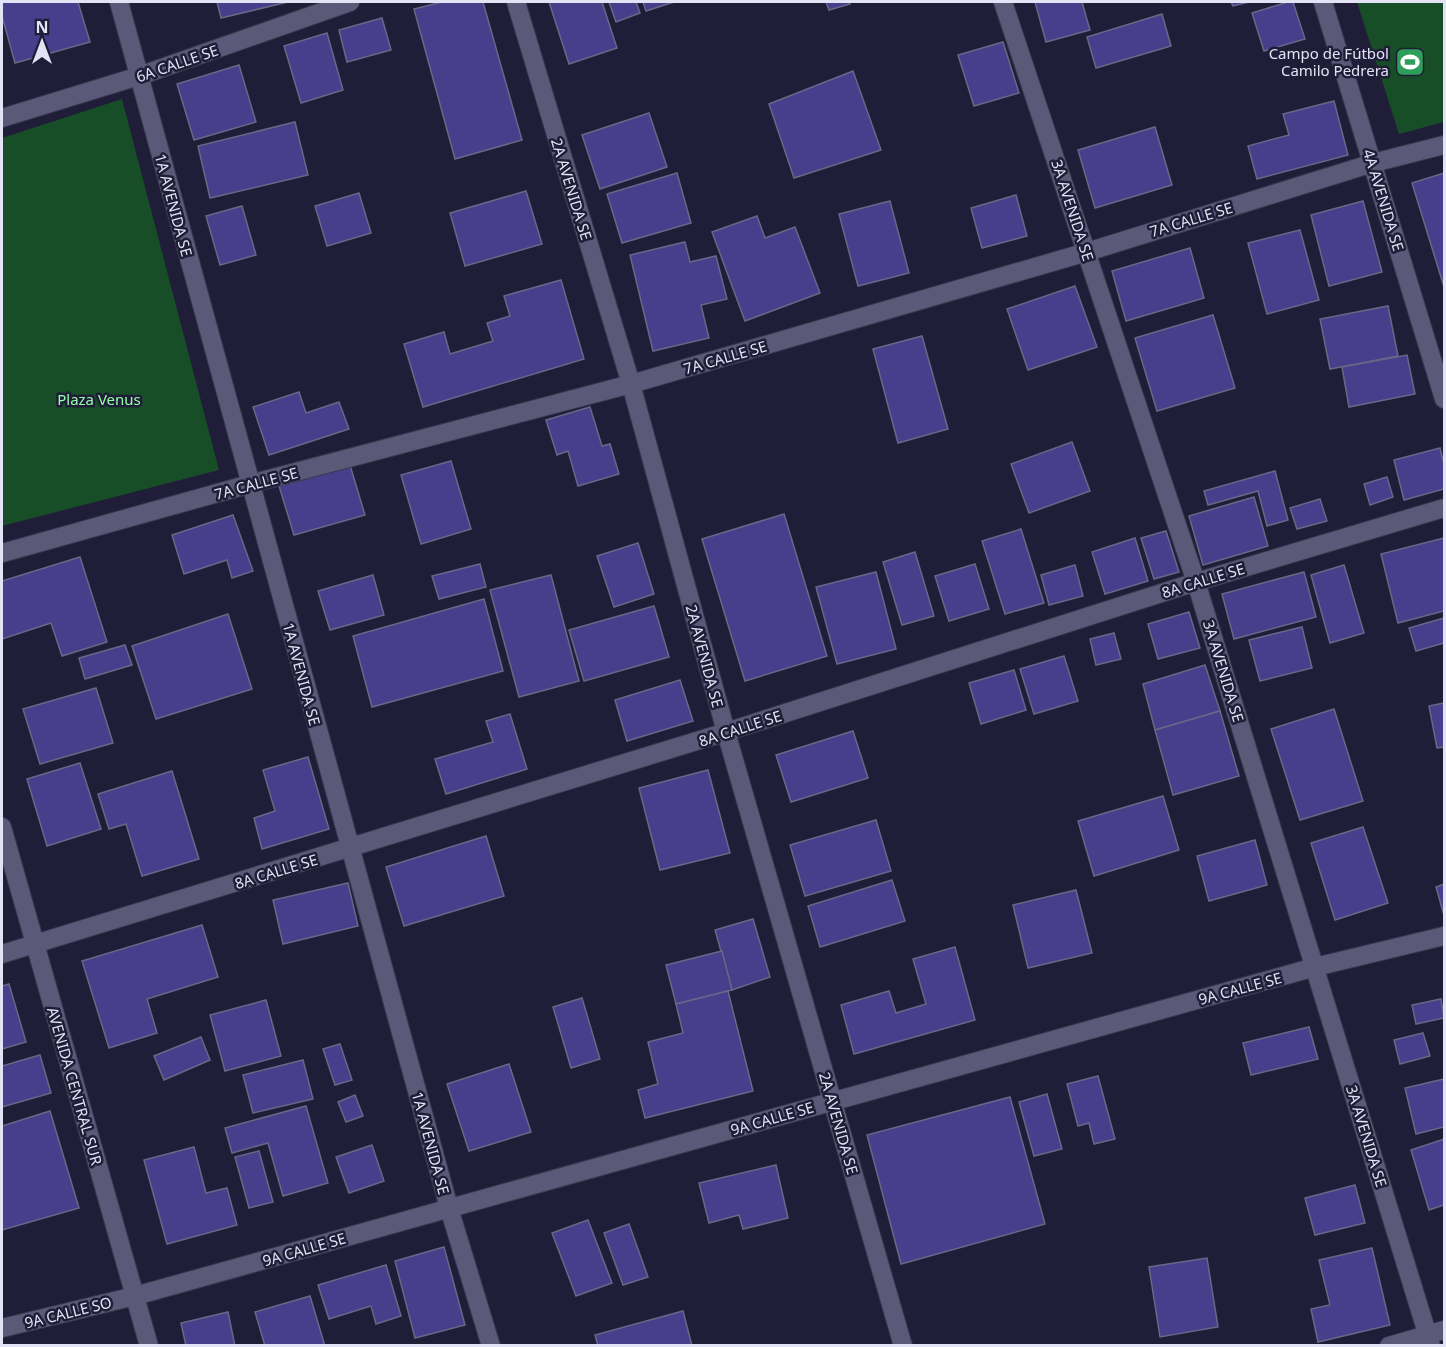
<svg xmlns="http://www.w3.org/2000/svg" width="1446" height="1347" font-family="'Noto Sans',sans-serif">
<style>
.green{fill:#174e27}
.building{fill:#493e8b;stroke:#696787;stroke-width:1.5}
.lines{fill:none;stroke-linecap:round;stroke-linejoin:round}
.minor-casing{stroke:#3a374d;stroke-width:20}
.minor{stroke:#5b5978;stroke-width:18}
.labels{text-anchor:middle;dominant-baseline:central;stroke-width:5;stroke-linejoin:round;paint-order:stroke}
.poi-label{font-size:15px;fill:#e3e3f5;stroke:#1f1d37;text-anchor:end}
.street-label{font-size:15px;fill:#e3e3f5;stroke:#1f1d37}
.park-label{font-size:15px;fill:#93ffaa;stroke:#1f1d37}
</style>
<rect width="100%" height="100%" fill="#1f1d37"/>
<!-- green -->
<g class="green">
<path d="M1357,2H1444V122L1399,134Z"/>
<path d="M122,99L219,470L2,526V138Z"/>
</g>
<!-- building -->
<g class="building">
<path d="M2,2H78L90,42L15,63L2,16Z"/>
<path d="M217,2H288L221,18Z"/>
<path d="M442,2H483L522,140L455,159L414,9Z"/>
<path d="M549,2H602L617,48L569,64Z"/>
<path d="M609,2H636L640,13L616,22Z"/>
<path d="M643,2H674L646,11Z"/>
<path d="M826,2H850V4L829,10Z"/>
<path d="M1035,2H1082L1090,30L1046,42Z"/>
<path d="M1231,2H1249L1233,6Z"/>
<path d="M1288,2H1293L1305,39L1264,51L1252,13Z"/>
<path d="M1162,14L1171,46L1096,68L1087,37Z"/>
<path d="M382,18L391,50L347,62L339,30Z"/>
<path d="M327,33L343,90L301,103L284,46Z"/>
<path d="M1003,42L1019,93L974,106L958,55Z"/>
<path d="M239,65L256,122L194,140L177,84Z"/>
<path d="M853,71L881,150L794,178L769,104Z"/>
<path d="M1334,101L1348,155L1257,179L1248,146L1289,135L1283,114Z"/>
<path d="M649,113L667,167L600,189L582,135Z"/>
<path d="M295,122L308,175L210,198L198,146Z"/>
<path d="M1155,127L1172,185L1095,208L1078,150Z"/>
<path d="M677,173L691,223L622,243L607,194Z"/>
<path d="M1444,173V287L1412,183Z"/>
<path d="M526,191L542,244L465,266L450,213Z"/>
<path d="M359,193L371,233L327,246L315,206Z"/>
<path d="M1016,195L1027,236L982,248L971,208Z"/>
<path d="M890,201L909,273L858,286L839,214Z"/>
<path d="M1363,201L1382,272L1329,286L1311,215Z"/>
<path d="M242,206L256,255L220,265L206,216Z"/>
<path d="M757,216L765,238L795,227L820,293L745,321L712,232Z"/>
<path d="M1300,230L1319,300L1267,314L1248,243Z"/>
<path d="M685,242L690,262L716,256L727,299L701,305L709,338L653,351L630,255Z"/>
<path d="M1190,248L1204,298L1126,321L1112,271Z"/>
<path d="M561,280L584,359L423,407L404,344L444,332L450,354L493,341L487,323L510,316L504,296Z"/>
<path d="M1075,286L1097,347L1028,370L1007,309Z"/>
<path d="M1388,306L1398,356L1330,369L1320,319Z"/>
<path d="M1213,315L1235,388L1157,411L1135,338Z"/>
<path d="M922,336L948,429L898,443L873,349Z"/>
<path d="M1407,355L1415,394L1349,407L1342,367Z"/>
<path d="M299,392L306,413L339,402L349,429L269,455L253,407Z"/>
<path d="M590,407L602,446L610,444L619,474L578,486L568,451L557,455L546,420Z"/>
<path d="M1072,442L1090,491L1029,513L1011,464Z"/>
<path d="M1440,448L1444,465V489L1404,500L1394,460Z"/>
<path d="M451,461L471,529L421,544L401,475Z"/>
<path d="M350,465L365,515L294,535L279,486Z"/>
<path d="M1275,471L1288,520L1267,526L1258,491L1208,505L1204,491Z"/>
<path d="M1387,477L1393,497L1370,505L1364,484Z"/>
<path d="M1254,497L1268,546L1203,565L1189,516Z"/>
<path d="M1320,499L1327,521L1297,529L1290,508Z"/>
<path d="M784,514L827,656L745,681L702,539Z"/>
<path d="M233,515L253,571L232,578L227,560L184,574L172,535Z"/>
<path d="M1021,529L1044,603L1005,614L982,541Z"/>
<path d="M1166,531L1179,572L1154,579L1141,538Z"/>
<path d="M1135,538L1148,581L1105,594L1092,552Z"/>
<path d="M1444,538V611L1398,623L1381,554Z"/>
<path d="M638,543L654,594L614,607L597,556Z"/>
<path d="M915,552L934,616L902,625L883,562Z"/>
<path d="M80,557L107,642L62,656L51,623L2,639V581Z"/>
<path d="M480,564L486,587L439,599L432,576Z"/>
<path d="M975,564L989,609L949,621L935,576Z"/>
<path d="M1075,565L1083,596L1049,605L1041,575Z"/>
<path d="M1344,565L1364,633L1330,643L1311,575Z"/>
<path d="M876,572L896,649L837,664L816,587Z"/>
<path d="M1304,572L1316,617L1234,639L1222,594Z"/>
<path d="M373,575L384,615L330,630L318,591Z"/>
<path d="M551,575L579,681L519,697L490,590Z"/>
<path d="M484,599L503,671L372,707L353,636Z"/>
<path d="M654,606L669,657L584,681L569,630Z"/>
<path d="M1189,612L1200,648L1158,659L1148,624Z"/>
<path d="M228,614L252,689L156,719L132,646Z"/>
<path d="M1444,618V643L1416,651L1409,628Z"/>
<path d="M1302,627L1312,668L1260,681L1249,640Z"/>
<path d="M1114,633L1121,659L1096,665L1090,639Z"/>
<path d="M125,645L132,665L85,679L79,658Z"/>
<path d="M1064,656L1078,701L1034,714L1020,669Z"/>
<path d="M1205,665L1220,711L1155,730L1143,684Z"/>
<path d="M1014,670L1026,710L981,724L969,683Z"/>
<path d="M680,680L693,721L627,741L615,700Z"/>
<path d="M96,688L113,743L40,764L23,709Z"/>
<path d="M1444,703V747L1437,748L1429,706Z"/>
<path d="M1334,709L1363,801L1300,820L1271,729Z"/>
<path d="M1220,711L1239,776L1173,795L1155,730Z"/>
<path d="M510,714L527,769L446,794L435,759L493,742L486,721Z"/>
<path d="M853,731L868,778L791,802L776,755Z"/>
<path d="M308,757L329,829L262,849L254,818L275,811L263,770Z"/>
<path d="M80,763L101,829L47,846L27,779Z"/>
<path d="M708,770L730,853L660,870L639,788Z"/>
<path d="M172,771L199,859L142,876L126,824L109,829L98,794Z"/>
<path d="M1163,796L1179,850L1094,876L1078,821Z"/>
<path d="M876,820L891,871L805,896L790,845Z"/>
<path d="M1363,827L1388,903L1335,920L1311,843Z"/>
<path d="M486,836L504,896L404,926L386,867Z"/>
<path d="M1255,840L1267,885L1209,901L1197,856Z"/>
<path d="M892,880L905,921L820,947L808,906Z"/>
<path d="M348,883L358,926L283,944L273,900Z"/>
<path d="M1444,884V911L1443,912L1436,887Z"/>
<path d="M1076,890L1092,953L1028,968L1013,905Z"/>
<path d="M753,919L770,977L732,990L715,930Z"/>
<path d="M202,925L218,977L147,999L157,1033L109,1048L82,961Z"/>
<path d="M955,947L975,1020L854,1054L841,1005L889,991L896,1013L926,1004L913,959Z"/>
<path d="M722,951L732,990L676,1004L666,965Z"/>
<path d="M9,984L26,1042L2,1049V986Z"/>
<path d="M728,991L753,1091L645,1118L638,1090L658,1084L648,1042L683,1033L676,1004Z"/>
<path d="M582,998L600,1059L571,1068L553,1007Z"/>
<path d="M1441,999L1444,1018L1416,1024L1412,1005Z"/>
<path d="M266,1000L281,1056L225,1071L210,1015Z"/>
<path d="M1309,1027L1318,1059L1251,1075L1243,1043Z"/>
<path d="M1423,1033L1430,1056L1400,1064L1394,1040Z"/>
<path d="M201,1037L210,1060L164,1080L154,1056Z"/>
<path d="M340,1044L352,1080L335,1085L323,1049Z"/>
<path d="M40,1055L51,1093L2,1107V1066Z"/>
<path d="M303,1060L313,1099L253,1113L243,1075Z"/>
<path d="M509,1064L531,1132L469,1151L447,1084Z"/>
<path d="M1098,1076L1115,1139L1094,1144L1089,1123L1078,1126L1067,1084Z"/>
<path d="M1444,1079V1127L1416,1134L1405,1088Z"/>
<path d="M1047,1094L1062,1149L1034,1156L1019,1102Z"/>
<path d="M355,1095L363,1116L346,1122L338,1102Z"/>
<path d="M1010,1097L1045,1224L901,1264L867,1135Z"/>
<path d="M306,1106L328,1183L283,1196L268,1143L232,1153L225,1128Z"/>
<path d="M50,1111L79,1208L2,1230V1126Z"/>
<path d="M1444,1139V1205L1429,1210L1411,1150Z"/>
<path d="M372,1145L384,1181L349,1193L336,1157Z"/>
<path d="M194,1147L206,1193L227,1188L237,1225L167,1244L144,1160Z"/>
<path d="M259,1151L273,1202L249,1208L235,1157Z"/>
<path d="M776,1165L788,1218L743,1229L739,1215L709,1223L699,1183Z"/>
<path d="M1355,1185L1365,1223L1315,1235L1305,1198Z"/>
<path d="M588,1220L612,1283L576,1296L552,1233Z"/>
<path d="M629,1224L648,1277L623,1285L604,1233Z"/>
<path d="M444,1247L465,1325L415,1338L395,1261Z"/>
<path d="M1372,1248L1390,1325L1318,1342L1311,1309L1330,1305L1319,1260Z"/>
<path d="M1207,1258L1218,1327L1160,1337L1149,1267Z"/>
<path d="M386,1265L401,1316L376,1324L371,1306L329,1319L318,1285Z"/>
<path d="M310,1296L325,1346H265L255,1312Z"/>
<path d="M683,1311L692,1346H598L595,1335Z"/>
<path d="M228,1312L235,1346H186L181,1323Z"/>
</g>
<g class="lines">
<!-- minor casing -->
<g class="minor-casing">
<g id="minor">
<path d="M119,2L449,1208L491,1346"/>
<path d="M516,2L631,384L726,732L903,1346"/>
<path d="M1003,2L1196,582L1431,1346"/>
<path d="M1323,2L1444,399"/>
<path d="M2,118L139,76L350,2"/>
<path d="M2,553L250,484L631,384L1087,252L1373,163L1444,145"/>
<path d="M2,827L149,1346"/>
<path d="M2,954L726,732L1196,582L1444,508"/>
<path d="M2,1328L135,1296L1315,967L1444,936"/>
<path d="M1389,1346L1444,1330"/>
</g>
</g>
<!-- minor -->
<use href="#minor" class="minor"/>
</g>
<!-- icons -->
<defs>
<g id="stadium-square" transform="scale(1.5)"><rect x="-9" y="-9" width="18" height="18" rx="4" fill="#2e9e5b" stroke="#1f1d37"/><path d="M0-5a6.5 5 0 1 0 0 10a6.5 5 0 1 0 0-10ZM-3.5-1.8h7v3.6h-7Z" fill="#fff"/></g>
</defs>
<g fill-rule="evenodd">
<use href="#stadium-square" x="1410" y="62"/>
</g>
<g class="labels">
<!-- poi labels -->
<g class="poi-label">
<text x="1389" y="53">Campo de Fútbol<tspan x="1389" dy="17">Camilo Pedrera</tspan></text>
</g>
<!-- street labels -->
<g class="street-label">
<text transform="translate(177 63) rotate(-19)">6A CALLE SE</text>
<text transform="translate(572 189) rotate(73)">2A AVENIDA SE</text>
<text transform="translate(1384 200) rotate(73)">4A AVENIDA SE</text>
<text transform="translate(174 205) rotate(75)">1A AVENIDA SE</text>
<text transform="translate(1073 210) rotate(72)">3A AVENIDA SE</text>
<text transform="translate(1191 219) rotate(-17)">7A CALLE SE</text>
<text transform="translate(725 357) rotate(-16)">7A CALLE SE</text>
<text transform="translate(256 483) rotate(-15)">7A CALLE SE</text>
<text transform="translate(1203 580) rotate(-17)">8A CALLE SE</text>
<text transform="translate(705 656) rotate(75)">2A AVENIDA SE</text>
<text transform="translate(1224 671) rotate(73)">3A AVENIDA SE</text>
<text transform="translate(302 674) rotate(75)">1A AVENIDA SE</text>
<text transform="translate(740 728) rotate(-18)">8A CALLE SE</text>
<text transform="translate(276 871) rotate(-17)">8A CALLE SE</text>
<text transform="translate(1240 988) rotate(-15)">9A CALLE SE</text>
<text transform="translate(75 1086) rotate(74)">AVENIDA CENTRAL SUR</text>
<text transform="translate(772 1118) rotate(-16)">9A CALLE SE</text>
<text transform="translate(839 1123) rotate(74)">2A AVENIDA SE</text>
<text transform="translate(1367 1136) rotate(73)">3A AVENIDA SE</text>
<text transform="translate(431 1143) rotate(75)">1A AVENIDA SE</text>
<text transform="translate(304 1249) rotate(-16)">9A CALLE SE</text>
<text transform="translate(68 1312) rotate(-14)">9A CALLE SO</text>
</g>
<!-- park labels -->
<g class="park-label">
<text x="99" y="399">Plaza Venus</text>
</g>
</g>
<!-- border -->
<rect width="1446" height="1347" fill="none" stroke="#e3e3f5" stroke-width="6"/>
<!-- north arrow -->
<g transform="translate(42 42)" stroke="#1f1d37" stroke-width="4.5" paint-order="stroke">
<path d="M0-4.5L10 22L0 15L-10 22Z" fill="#e3e3f5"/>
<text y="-9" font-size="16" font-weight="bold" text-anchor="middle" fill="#e3e3f5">N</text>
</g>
</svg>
